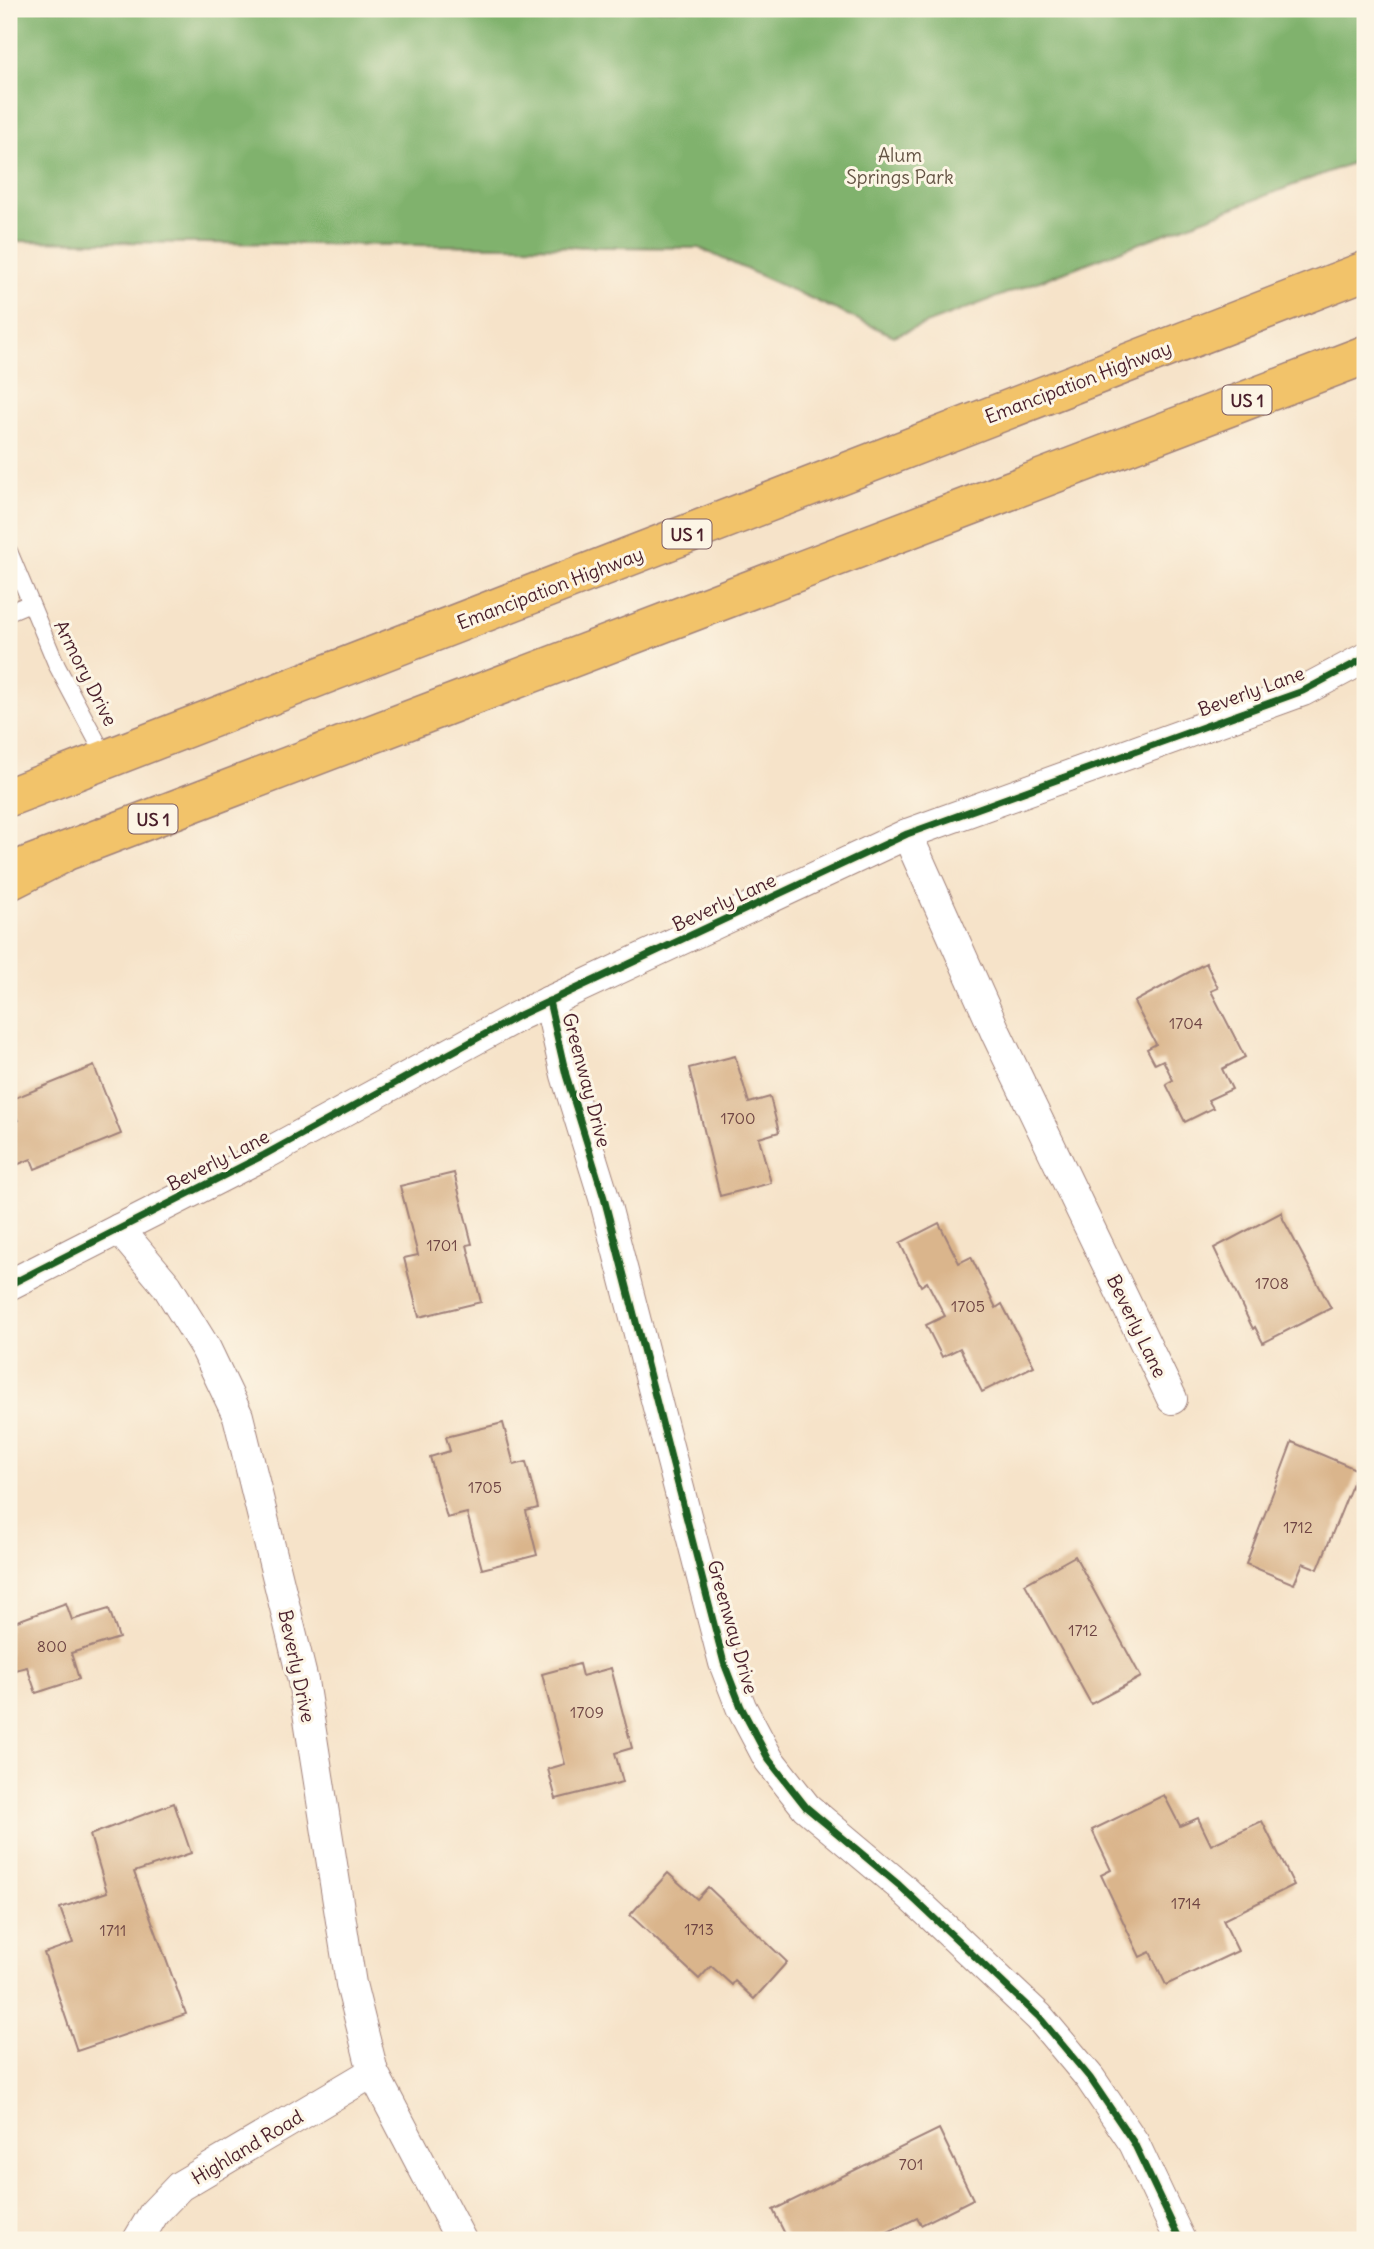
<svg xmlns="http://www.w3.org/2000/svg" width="1374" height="2249" font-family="Delius,sans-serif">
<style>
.forest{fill:#80b26d;stroke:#65684c;stroke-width:2}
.building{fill:#dab58c}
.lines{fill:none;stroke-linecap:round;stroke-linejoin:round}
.service-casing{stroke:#a0817a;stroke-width:18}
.minor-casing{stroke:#a0817a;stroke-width:32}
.primary-casing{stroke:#a0817a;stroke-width:41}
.trunk-casing{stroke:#a0817a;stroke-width:41}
.service{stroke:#fff;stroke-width:16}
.minor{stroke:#fff;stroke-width:30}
.primary{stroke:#f2c36a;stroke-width:38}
.trunk{stroke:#f2c36a;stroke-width:38}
.cycleway-casing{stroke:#fcf5e5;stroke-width:11}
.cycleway{stroke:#1b5e20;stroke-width:7}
.labels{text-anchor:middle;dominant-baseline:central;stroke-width:6;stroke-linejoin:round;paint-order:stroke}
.number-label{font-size:16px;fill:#6e4443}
.shield{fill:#fcf5e5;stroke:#7f5f63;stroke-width:2}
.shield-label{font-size:18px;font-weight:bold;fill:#4a1f2b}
.park-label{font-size:19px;fill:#645444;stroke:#fcf5e5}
.street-label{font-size:19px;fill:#4a1f2b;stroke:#fcf5e5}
</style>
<rect width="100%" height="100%" fill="#fcf5e5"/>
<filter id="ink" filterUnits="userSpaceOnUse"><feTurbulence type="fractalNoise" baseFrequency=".0143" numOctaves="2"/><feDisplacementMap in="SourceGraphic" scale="14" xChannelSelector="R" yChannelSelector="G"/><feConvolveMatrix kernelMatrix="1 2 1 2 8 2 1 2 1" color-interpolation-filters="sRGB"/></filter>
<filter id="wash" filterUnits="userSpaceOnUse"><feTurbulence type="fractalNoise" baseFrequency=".00686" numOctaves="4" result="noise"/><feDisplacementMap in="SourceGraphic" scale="28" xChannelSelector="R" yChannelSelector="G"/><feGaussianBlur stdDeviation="1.57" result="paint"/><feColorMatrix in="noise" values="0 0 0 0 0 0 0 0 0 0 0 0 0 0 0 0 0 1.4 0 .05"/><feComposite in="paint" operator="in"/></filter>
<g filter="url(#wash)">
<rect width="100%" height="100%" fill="#f6e3c9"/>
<!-- forest -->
<path class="forest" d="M9,9H1365V158L894,336L699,248L9,241Z"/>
<g id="blocks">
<!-- building -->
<g class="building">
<path d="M1206,963L1218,988L1211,991L1245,1057L1222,1069L1232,1089L1208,1100L1213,1108L1185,1122L1166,1084L1173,1080L1163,1060L1155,1064L1147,1049L1156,1044L1134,1002Z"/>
<path d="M735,1056L749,1103L770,1097L779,1132L759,1138L771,1183L720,1196L689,1068Z"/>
<path d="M94,1066L121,1134L35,1169L31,1159L9,1168V1125L18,1121L10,1100Z"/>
<path d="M454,1173L472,1244L467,1245L481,1302L419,1317L404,1258L418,1255L400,1186Z"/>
<path d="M1282,1212L1283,1219L1331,1308L1263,1343L1255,1327L1253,1329L1214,1248Z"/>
<path d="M939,1223L959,1263L971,1257L996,1308L1002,1304L1034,1366L982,1392L960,1348L942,1357L926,1325L945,1316L927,1282L921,1286L900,1243Z"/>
<path d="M503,1423L514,1465L526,1462L538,1508L526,1511L537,1555L482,1569L467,1513L447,1518L430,1457L450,1451L446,1437Z"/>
<path d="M1292,1442L1358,1470L1318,1569L1303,1563L1294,1584L1246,1564Z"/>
<path d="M1075,1556L1141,1677L1091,1704L1025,1584Z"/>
<path d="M66,1603L72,1620L109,1609L119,1638L71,1653L79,1679L36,1693L27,1667L11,1671L9,1668V1624Z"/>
<path d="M579,1664L582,1676L611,1668L632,1748L615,1753L623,1782L556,1799L548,1769L565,1764L542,1674Z"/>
<path d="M1164,1795L1180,1826L1198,1818L1211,1845L1262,1821L1294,1885L1223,1920L1238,1951L1166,1985L1150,1952L1140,1957L1101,1875L1111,1870L1092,1830Z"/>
<path d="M174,1803L191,1853L134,1872L186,2014L77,2051L44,1953L73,1943L60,1908L107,1892L90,1835Z"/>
<path d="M668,1873L697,1899L708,1887L787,1962L754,1999L735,1981L732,1985L711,1966L699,1979L630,1915Z"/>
<path d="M939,2129L973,2199L921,2225L917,2218L871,2240H788L773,2210Z"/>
</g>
</g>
</g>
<g filter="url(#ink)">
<use href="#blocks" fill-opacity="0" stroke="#a0817a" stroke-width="2"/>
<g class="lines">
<!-- service casing -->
<g class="service-casing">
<g id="service">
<path d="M9,551L57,666L107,760"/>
<path d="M9,612L28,604"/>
</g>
</g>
<!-- minor casing -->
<g class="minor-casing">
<g id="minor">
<path d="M907,834L996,1033L1172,1399"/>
<path d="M549,1001L566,1075L604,1198L724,1663L741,1707L769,1760L806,1807L899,1885L1039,2017L1090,2078L1134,2143L1180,2240"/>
<path d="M119,1229L167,1286L206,1349L238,1416L303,1681L351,1984L373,2072L461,2240"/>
<path d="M9,1285L264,1155L520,1015L907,834L1303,691L1365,658"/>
<path d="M138,2240L154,2213L180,2186L373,2072"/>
</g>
</g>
<!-- primary casing -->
<g class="primary-casing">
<g id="primary">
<path d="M9,797L1365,271"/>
<path d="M27,866L1365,355"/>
</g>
</g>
<!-- trunk casing -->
<g class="trunk-casing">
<path id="trunk" d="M9,881L60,855"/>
</g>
<!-- service -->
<use href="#service" class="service"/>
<!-- minor -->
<use href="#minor" class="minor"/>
<!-- primary -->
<use href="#primary" class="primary"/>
<!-- trunk -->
<use href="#trunk" class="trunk"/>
<!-- cycleway casing -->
<g class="cycleway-casing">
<g id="cycleway">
<path d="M549,1001L566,1075L604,1198L724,1663L741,1707L769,1760L806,1807L899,1885L1039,2017L1090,2078L1134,2143L1180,2240"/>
<path d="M9,1285L264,1155L520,1015L907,834L1303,691L1365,658"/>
</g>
</g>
<!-- cycleway -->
<use href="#cycleway" class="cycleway"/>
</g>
</g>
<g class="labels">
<!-- number labels -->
<g class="number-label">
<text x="1186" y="1023">1704</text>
<text x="738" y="1118">1700</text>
<text x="442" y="1245">1701</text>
<text x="1272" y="1283">1708</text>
<text x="968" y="1306">1705</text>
<text x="485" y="1487">1705</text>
<text x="1298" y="1527">1712</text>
<text x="1083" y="1630">1712</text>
<text x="52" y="1646">800</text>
<text x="587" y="1712">1709</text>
<text x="1186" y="1903">1714</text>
<text x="699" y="1929">1713</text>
<text x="113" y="1930">1711</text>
<text x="911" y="2164">701</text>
</g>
<!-- shield labels -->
<g class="shield">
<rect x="1222.5" y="385.5" width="49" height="29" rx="5"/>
<rect x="662.5" y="519.5" width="49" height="29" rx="5"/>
<rect x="128.5" y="804.5" width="49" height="29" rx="5"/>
</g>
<g class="shield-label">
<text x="1247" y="400">US 1</text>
<text x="687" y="534">US 1</text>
<text x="153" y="819">US 1</text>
</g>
<!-- park labels -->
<g class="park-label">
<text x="900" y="155">Alum<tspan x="900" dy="22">Springs Park</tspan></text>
</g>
<!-- street labels -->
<g class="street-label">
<text transform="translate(1078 382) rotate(-21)">Emancipation Highway</text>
<text transform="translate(550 588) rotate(-21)">Emancipation Highway</text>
<text transform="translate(86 673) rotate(63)">Armory Drive</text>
<text transform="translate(1251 691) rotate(-20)">Beverly Lane</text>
<text transform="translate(724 902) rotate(-25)">Beverly Lane</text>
<text transform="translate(587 1080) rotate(75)">Greenway Drive</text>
<text transform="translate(218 1160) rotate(-27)">Beverly Lane</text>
<text transform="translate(1137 1326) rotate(64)">Beverly Lane</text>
<text transform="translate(733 1627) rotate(74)">Greenway Drive</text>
<text transform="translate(297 1666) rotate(78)">Beverly Drive</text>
<text transform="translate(247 2147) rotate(-31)">Highland Road</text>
</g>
</g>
<!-- margin -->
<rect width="1374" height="2249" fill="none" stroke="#fcf5e5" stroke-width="35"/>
</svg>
